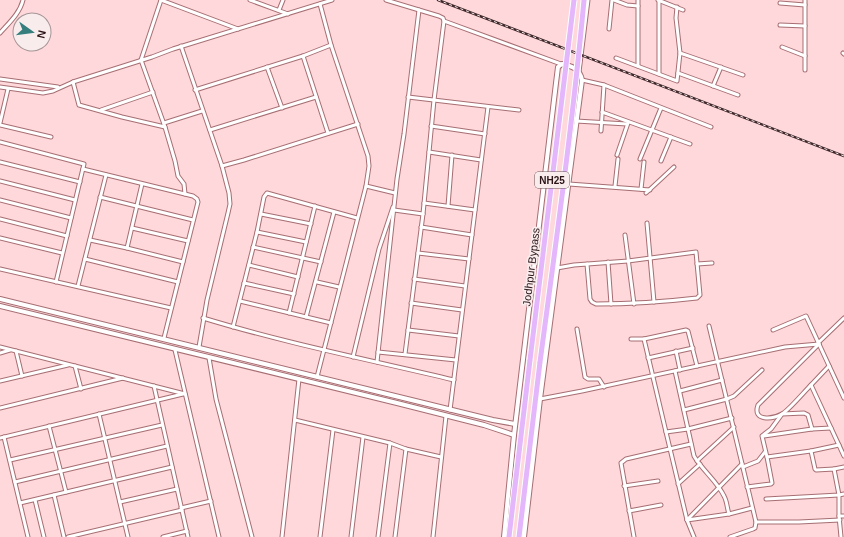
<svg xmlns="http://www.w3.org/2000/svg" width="844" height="537" font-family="Helvetica,sans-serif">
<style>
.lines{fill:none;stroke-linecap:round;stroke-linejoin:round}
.minor-casing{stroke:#a66e73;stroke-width:5}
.tertiary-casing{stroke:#a66e73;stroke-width:6}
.trunk-casing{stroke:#fff;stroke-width:7}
.minor{stroke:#fff;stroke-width:3}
.tertiary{stroke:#fff;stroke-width:4}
.trunk{stroke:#e4b6fc;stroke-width:5}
.rail-casing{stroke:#40282b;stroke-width:2.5}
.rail{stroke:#f9eced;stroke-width:1;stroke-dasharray:3;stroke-linecap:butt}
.trunk-bridge-casing{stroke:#fff;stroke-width:7;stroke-linecap:butt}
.trunk-bridge{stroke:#e4b6fc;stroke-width:5}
.labels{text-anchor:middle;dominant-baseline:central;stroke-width:3.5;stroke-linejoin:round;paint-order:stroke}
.shield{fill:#f9eced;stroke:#675456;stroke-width:1}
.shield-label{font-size:10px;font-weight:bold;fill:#291316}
.street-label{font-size:11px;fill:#291316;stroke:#f9eced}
</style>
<rect width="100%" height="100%" fill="#fed8da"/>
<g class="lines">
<!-- minor casing -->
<g class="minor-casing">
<g id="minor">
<path d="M161,0L238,29"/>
<path d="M250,0L288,14"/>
<path d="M386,0L439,16L443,18L444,21L561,64"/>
<path d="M614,0L627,5L638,6"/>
<path d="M638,0V66"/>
<path d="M658,0L683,10"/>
<path d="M780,3L805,5"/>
<path d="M279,10L283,0"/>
<path d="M780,25L805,26"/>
<path d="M609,29L612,0"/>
<path d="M0,33C9,23 20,13 23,0"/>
<path d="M181,46L222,166L229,193L230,204L228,213L207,300L199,347"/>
<path d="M782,47L805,56"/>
<path d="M680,53L743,75"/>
<path d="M843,53L844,54"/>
<path d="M303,56L328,133"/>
<path d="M616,58L677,81L680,53L676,18L677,7"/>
<path d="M267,67L282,108"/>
<path d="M805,70V0"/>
<path d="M579,72L588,0"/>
<path d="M678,73L738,95"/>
<path d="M659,74V0"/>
<path d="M0,79L58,87"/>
<path d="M582,80L604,85L711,127"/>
<path d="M73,82L79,105L122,117L165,127L141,60L161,0"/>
<path d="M713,86L721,67"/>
<path d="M0,87L43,93L53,91L73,82L152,57L173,49L332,0"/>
<path d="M195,90L303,56L331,45"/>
<path d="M408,97L519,110"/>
<path d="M101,110L153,92"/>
<path d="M602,112L690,144"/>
<path d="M576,121L627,124"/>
<path d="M0,123L8,89"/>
<path d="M164,123L202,111"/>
<path d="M0,125L51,137"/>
<path d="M431,126L485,134"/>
<path d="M165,127L175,161L178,176L184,184L185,194"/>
<path d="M210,130L316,97"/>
<path d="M601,131L604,85"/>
<path d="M0,142L84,164L56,282"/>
<path d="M429,152L481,160"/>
<path d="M617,155L628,123"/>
<path d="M640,159L661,108"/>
<path d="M661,161L671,137"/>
<path d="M0,162L80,182"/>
<path d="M222,166L244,160L358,124"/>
<path d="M83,169L193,196L197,199L198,202L164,338"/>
<path d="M0,181L75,200"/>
<path d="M569,184L650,190"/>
<path d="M366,186L395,193"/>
<path d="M615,186L618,159"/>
<path d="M641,189L644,162"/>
<path d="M646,193L674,167"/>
<path d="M100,197L193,220"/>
<path d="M0,200L71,218"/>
<path d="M424,203L475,210"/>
<path d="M448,206L452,155"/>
<path d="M394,210L423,214"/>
<path d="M261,214L311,224"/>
<path d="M0,219L67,236"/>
<path d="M647,223L654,302"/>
<path d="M421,227L472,235"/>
<path d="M132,228L188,241"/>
<path d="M257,232L306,242"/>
<path d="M625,235L634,304"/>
<path d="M0,238L62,253"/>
<path d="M90,240L127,248L142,184"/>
<path d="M253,247L321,262"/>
<path d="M127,248L183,262"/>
<path d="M418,253L469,259"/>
<path d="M85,259L178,282"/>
<path d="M608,262L611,304"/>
<path d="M697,264L712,263"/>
<path d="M249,265L298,277"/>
<path d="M557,268L574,265L628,261L696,252L700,295L697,298C663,302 630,304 596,304L592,302L590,299L587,264"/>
<path d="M0,269L171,308"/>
<path d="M414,279L465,286"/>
<path d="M317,282L339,287"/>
<path d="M244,283L294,294"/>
<path d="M78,286L106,175"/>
<path d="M240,301L331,323"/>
<path d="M411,303L462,310"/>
<path d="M289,313L315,206"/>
<path d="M306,317L334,212"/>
<path d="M203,318C285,343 370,360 454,380"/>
<path d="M709,326L756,522"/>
<path d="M233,327L257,232L264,197L267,193L357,218"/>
<path d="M577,329L585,377L588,379H599L604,387"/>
<path d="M408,330L459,336"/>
<path d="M773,330L806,316L844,398"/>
<path d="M631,339H644L686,330L688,331L697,366"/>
<path d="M644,339L666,432L688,429L732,418"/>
<path d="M818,343L844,318"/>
<path d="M0,347L185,394"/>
<path d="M175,350L219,537"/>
<path d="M16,351L22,376"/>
<path d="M676,351L680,370"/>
<path d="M378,352L456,360"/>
<path d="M0,353L10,350"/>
<path d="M405,354L423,214L434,100L444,21"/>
<path d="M353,357L379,249L393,207"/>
<path d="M209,358L216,399L252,537"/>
<path d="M648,358L693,348"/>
<path d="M377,362L397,179L404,134L419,10"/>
<path d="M75,366L81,389"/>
<path d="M829,366L811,385L844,456"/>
<path d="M675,371L694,456C702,470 717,481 724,496C727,501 727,508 729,514"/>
<path d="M317,377L366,186L369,166L368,156L331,45L320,4"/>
<path d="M0,381L68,365"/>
<path d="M811,385C804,392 789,410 782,414C773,419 752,422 758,405L819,344"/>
<path d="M154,386L188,537"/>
<path d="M680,391L722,380"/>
<path d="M540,399L582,391L785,347L819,344"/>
<path d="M0,408L123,378"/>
<path d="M450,410L488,107"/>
<path d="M684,410L727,399L734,396L762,370"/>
<path d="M99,414L128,537"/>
<path d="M295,420L390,443L406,449L441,457"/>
<path d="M49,426L66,492"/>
<path d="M666,432L687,520"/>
<path d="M764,436L812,429L831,428"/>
<path d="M4,437L28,537"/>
<path d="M0,438L183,394"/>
<path d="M811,451L767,457L762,436L771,429L782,414L804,413L808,415L812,429"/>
<path d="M10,460L162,425"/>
<path d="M697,461L734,427"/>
<path d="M743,467L758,461L765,452"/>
<path d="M834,469L844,467"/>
<path d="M15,482L167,446"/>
<path d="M678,484L700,464"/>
<path d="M624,486L658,481"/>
<path d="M747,487L771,484L772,483L767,457"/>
<path d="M54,495L64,537"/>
<path d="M766,499L839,495L834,469L816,470L815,469L811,451L839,445"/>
<path d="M35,500L44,537"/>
<path d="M120,502L177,489"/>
<path d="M20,503L172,467"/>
<path d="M181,508L211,501"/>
<path d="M629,511L661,505"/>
<path d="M839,516V495L844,494"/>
<path d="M687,520L742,464"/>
<path d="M68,537L182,510"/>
<path d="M163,537L187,531"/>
<path d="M282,537L299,379"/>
<path d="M320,537L333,430"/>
<path d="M351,537L363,437"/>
<path d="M378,537L390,443"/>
<path d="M395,537L406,449"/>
<path d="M433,537L446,416"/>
<path d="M634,537L621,463L626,459L691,444"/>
<path d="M694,537L687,520L729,514L752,508"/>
<path d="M730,537L753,529L755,528L756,522H799L840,520"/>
<path d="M841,537L839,516H844"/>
</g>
</g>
<!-- tertiary casing -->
<g class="tertiary-casing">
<g id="tertiary">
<path d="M0,299L493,420L515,424"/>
<path d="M0,306L397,403L484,425L514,435"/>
<path d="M504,537L514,435L556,83L558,67L562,64C572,66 580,69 582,80L540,399L524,537"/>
</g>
</g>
<!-- trunk casing -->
<g class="trunk-casing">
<g id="trunk">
<path d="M509,537L530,360"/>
<path d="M519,537L540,362"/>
</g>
</g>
<!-- minor -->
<use href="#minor" class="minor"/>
<!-- tertiary -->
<use href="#tertiary" class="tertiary"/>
<!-- trunk -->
<use href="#trunk" class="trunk"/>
<!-- rail casing -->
<g class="rail-casing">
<path id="rail" d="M438,0L844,156"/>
</g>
<!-- rail -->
<use href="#rail" class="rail"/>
<!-- trunk-bridge casing -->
<g class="trunk-bridge-casing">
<g id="trunk-bridge">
<path d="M530,360L574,0"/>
<path d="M540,362C556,242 573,121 584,0"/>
</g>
</g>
<!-- trunk-bridge -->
<use href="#trunk-bridge" class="trunk-bridge"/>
</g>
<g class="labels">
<!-- shield labels -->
<rect class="shield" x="535" y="172" width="34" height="16" rx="3"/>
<g class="shield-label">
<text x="552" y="180">NH25</text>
</g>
<!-- street labels -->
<g class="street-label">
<text transform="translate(531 267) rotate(-83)">Jodhpur Bypass</text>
</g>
</g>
<!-- north arrow -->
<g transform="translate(32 32) rotate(104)"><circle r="19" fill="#f9eced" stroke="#a69597"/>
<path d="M0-3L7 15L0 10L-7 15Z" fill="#367e7d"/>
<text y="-6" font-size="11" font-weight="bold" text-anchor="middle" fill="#291316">N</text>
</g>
</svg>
